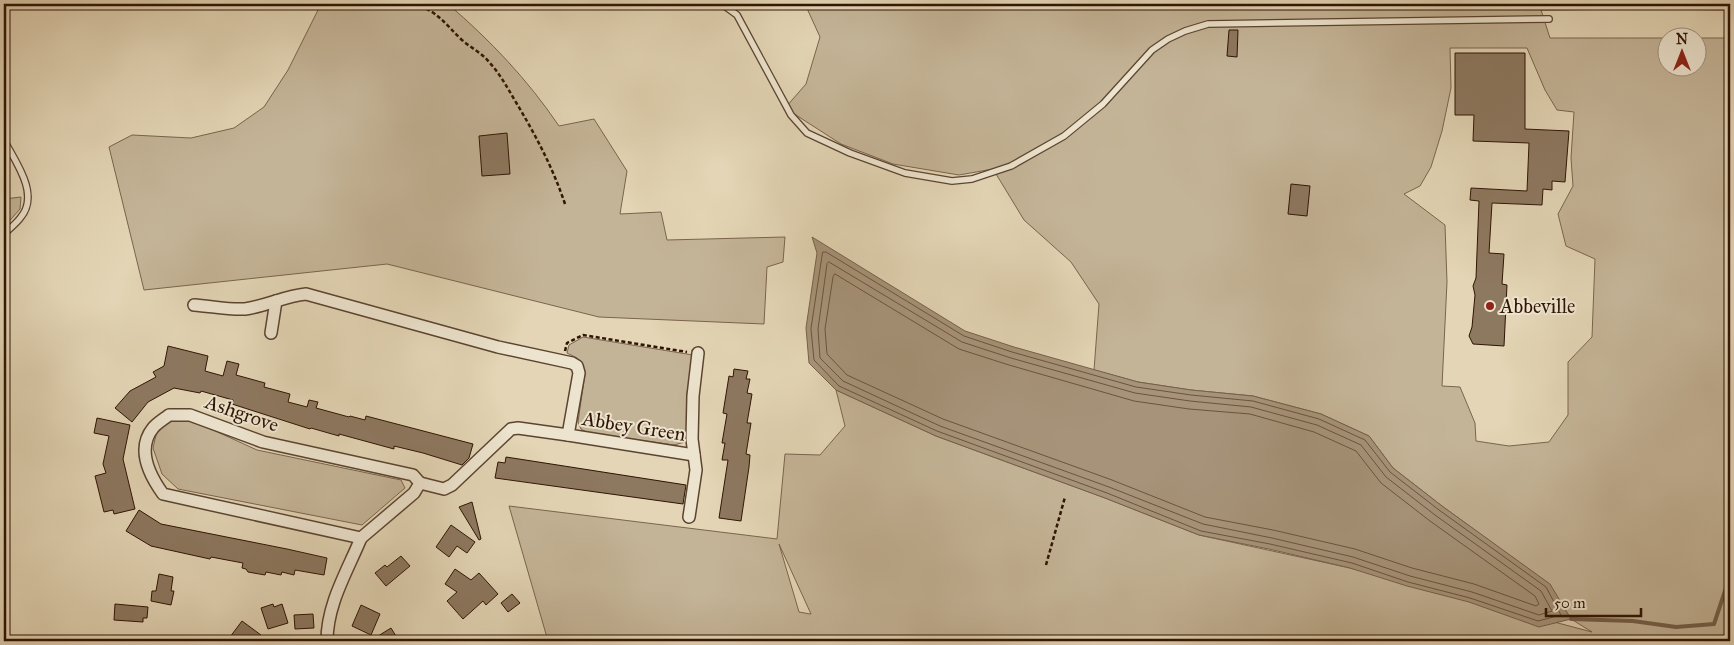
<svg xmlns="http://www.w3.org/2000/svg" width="1734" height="645" font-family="'IM FELL Great Primer',serif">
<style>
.green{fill:#c4b497;stroke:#7a644e;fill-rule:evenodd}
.water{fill:#a69379;stroke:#76604a}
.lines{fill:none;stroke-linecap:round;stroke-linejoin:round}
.shore{stroke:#6a543e;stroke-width:1}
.stream{stroke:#76604a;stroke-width:4}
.building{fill:#8d7860;stroke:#2f1404}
.lane-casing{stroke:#5c4430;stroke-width:8}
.street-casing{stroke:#5c4430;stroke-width:14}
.path{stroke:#2f1404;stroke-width:2.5;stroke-dasharray:4 2.5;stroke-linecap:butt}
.lane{stroke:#ede4cf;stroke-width:5.5}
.street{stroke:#ede4cf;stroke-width:11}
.poi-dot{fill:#8f2418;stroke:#ede4cf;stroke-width:2}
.labels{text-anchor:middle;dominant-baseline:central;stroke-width:4;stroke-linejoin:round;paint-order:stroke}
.poi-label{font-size:20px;fill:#2f1404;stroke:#ede4cf;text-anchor:start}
.street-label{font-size:20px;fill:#2f1404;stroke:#ede4cf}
</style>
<rect width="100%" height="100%" fill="#e3d5b5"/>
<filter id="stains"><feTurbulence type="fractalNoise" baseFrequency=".004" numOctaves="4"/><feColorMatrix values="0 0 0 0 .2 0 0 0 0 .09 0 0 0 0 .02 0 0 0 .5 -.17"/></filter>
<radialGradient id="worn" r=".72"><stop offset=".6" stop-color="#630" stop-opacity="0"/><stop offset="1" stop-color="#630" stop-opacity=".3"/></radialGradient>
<!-- green -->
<g class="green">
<path d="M321,4H448C490,40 528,80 559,126L594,119L627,171L620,214L661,212L667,240L785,237L783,262L767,267L764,324L599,317L387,264L144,290L109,147L132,135L191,138L234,128L264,107L288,70Z"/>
<path d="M805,4H1730V10L1649,9L1541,10L1550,38H1666V68H1696L1697,38H1730V641H548L509,506L777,539L785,454L820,455L845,426L836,390L936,436L1105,498L1199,535L1350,568L1592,632L1571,619L1549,584L1442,506L1393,468L1369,436L1321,414L1253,396L1191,390L1138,382L1094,370L1099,304L1071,262L1024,220L993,169L959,175L893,164L841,144L785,108L806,84L820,37ZM1450,48H1527L1545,90L1557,110L1574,112L1571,158L1573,186L1558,214L1566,246L1595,259L1592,337L1568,362V415L1549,442L1509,446L1476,441L1475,423L1460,387L1442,386L1447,282L1445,225L1404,194L1420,186L1431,167L1442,131L1451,88ZM779,544L811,614H810L799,612Z"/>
<path d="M21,197L20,209L4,227V199Z"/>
<path d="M583,337L693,355L687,394L688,435L685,442L674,445L588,433L581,429L578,422L585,373L577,358L567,353L569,345Z"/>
<path d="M181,418L200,424L257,450L401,480L405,488L362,525L178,489L162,474L153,448L157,431L168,421Z"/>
</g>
<!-- water -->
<path class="water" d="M812,237L965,331L1014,347L1138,382L1191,390L1253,396L1321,414L1369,436L1393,468L1442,506L1550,584L1571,619L1539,627L1469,602L1407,586L1350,568L1269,549L1199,535L1105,498L936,436L836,390L809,363L806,328L817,253Z"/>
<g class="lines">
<!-- shore -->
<g class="shore">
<path d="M823,252H826L964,336L1012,352L1136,387L1191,395L1253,401L1319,419L1365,440L1390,472L1439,510L1546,587L1561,615L1538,621L1470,598L1408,582L1352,563L1270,544L1201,531L1107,493L937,431L839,386L814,360L811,329Z"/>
<path d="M829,262L962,342L1011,358L1135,393L1190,401L1251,407L1317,425L1361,445L1386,477L1435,515L1541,591L1552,611L1539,615L1472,592L1410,576L1353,557L1272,538L1203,524L1109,487L940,426L843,381L820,358L818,329L827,264Z"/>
<path d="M835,274L959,349L1009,365L1134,401L1189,409L1250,414L1314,432L1356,451L1381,483L1430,521L1535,596L1539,604L1536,606L1474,584L1412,568L1355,549L1273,530L1205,517L1112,480L943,419L847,375L827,354L825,329L833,277Z"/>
</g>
<!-- stream -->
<path class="stream" d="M1571,619L1633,621L1676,627L1714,624L1730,576"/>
</g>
<!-- building -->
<g class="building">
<path d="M1229,30H1238L1237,57L1227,56Z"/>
<path d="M1455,53H1525V129L1569,131L1565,182L1552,181V190L1543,189L1542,205L1492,203L1489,253L1504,254L1502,284L1507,285L1504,346L1473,344L1469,336L1472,327L1475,295L1473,286L1476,278L1479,201L1470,200L1471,188L1527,191L1529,143L1473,141L1474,115H1455Z"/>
<path d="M507,133L510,174L482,176L479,136Z"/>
<path d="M1291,184L1310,186L1307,216L1288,214Z"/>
<path d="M168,346L208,356L205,371L223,376L227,361L239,364L236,375L265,383L264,387L290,394L288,402L307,407L309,400L318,402L316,408L349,417L350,416L365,420L366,416L473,444L469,458L462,465L423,453L394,446V449L339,434V436L311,428L310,429L232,404L233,400L201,391L200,393L174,388L148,402L132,422L115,408L130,391L156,377L153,372L164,366Z"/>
<path d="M734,369L748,371L746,379H750L747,393L752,394L747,423H751L746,454L750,455L749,467L741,521L719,518L728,460H722L725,443H722L727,414L723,413L729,376L733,377Z"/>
<path d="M97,418L130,425L123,459L135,509L114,514L113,510L104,512L95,476L106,473L103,464L109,436L94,433Z"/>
<path d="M506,457L686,485L683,504L495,478L498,462L505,463Z"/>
<path d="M472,502L481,539L479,540L459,507Z"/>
<path d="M139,510L161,524L287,549L327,558L324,575L295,570L294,575L282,572L281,575L266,572L265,575L248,572L246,569L242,568L243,563L211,557L210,559L151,546L126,531Z"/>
<path d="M451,525L475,542L467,553L457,546L449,557L436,547Z"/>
<path d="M401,556L410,566L386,586L375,573L385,565L387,567Z"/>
<path d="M455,569L471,580L479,573L498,594L486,605L483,601L463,619L447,601L457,592L445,584Z"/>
<path d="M159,574L173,577L171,591H174L171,605L151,601L152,591H156Z"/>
<path d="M512,594L520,603L508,612L501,603Z"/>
<path d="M115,604L148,607L147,618H143V622L114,620Z"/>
<path d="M273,604L274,607L282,604L288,623L268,629L261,608Z"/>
<path d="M361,605L380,614L371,635L352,626Z"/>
<path d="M313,614L314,628L295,629L294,615Z"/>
<path d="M242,621L269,641H227Z"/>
<path d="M391,628L399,641H370Z"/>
</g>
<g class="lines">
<!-- lane casing -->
<g class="lane-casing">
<g id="lane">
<path d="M722,4L737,15L791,115L807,133L850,153L905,173L952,181L972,179L1011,166L1064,136L1103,104L1152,50L1168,39L1185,31L1208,24L1549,19"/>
<path d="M4,140C15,161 40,194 21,217C17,223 9,229 4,234"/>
</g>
</g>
<!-- street casing -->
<g class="street-casing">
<g id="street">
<path d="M194,305C210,306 229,310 245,309C266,306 285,296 306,294L498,347L572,363L577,366L579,373L568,435L694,455"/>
<path d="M271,333L276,301"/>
<path d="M169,415H190L263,442L413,475L420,483L414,493L361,538L163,494C150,476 136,449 153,428C157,423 164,419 169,415Z"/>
<path d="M420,483L444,489L452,485L511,429L518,428L568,435"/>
<path d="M689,517L696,470L692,439L693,396L698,353"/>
<path d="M327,641C327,604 347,572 361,538"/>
</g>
</g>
<!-- path -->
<g class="path">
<path d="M414,4C438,11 445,24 462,40C471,48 482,53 489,62C501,75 508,89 517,104C536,136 553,168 565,204"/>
<path d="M565,351L567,343L583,335L687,352"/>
<path d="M1046,565L1065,497"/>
</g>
<!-- lane -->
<use href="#lane" class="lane"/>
<!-- street -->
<use href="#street" class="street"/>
</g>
<!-- markers -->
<circle class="poi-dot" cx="1490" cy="306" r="5"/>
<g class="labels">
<!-- poi labels -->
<g class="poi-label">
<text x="1500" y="306">Abbeville</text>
</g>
<!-- street labels -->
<g class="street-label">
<text transform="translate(242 413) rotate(19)">Ashgrove</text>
<text transform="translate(634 426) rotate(9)">Abbey Green</text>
</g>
</g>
<!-- margin -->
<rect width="1734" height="645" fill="none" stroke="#e3d5b5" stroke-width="20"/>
<rect x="5" y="5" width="1724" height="635" fill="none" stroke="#2f1404" stroke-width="2.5"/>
<rect x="10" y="10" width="1714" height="625" fill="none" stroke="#2f1404"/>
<!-- north arrow -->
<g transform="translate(1682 52)"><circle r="24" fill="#ede4cf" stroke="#a1917e"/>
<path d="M0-4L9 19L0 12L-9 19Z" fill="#8f2418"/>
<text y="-8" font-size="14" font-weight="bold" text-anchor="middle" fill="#2f1404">N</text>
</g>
<!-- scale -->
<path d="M1546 608v8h95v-8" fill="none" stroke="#2f1404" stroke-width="2.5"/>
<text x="1554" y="608" font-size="15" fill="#2f1404" stroke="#ede4cf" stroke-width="4" paint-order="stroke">50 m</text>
<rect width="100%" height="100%" filter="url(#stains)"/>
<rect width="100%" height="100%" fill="url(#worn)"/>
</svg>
